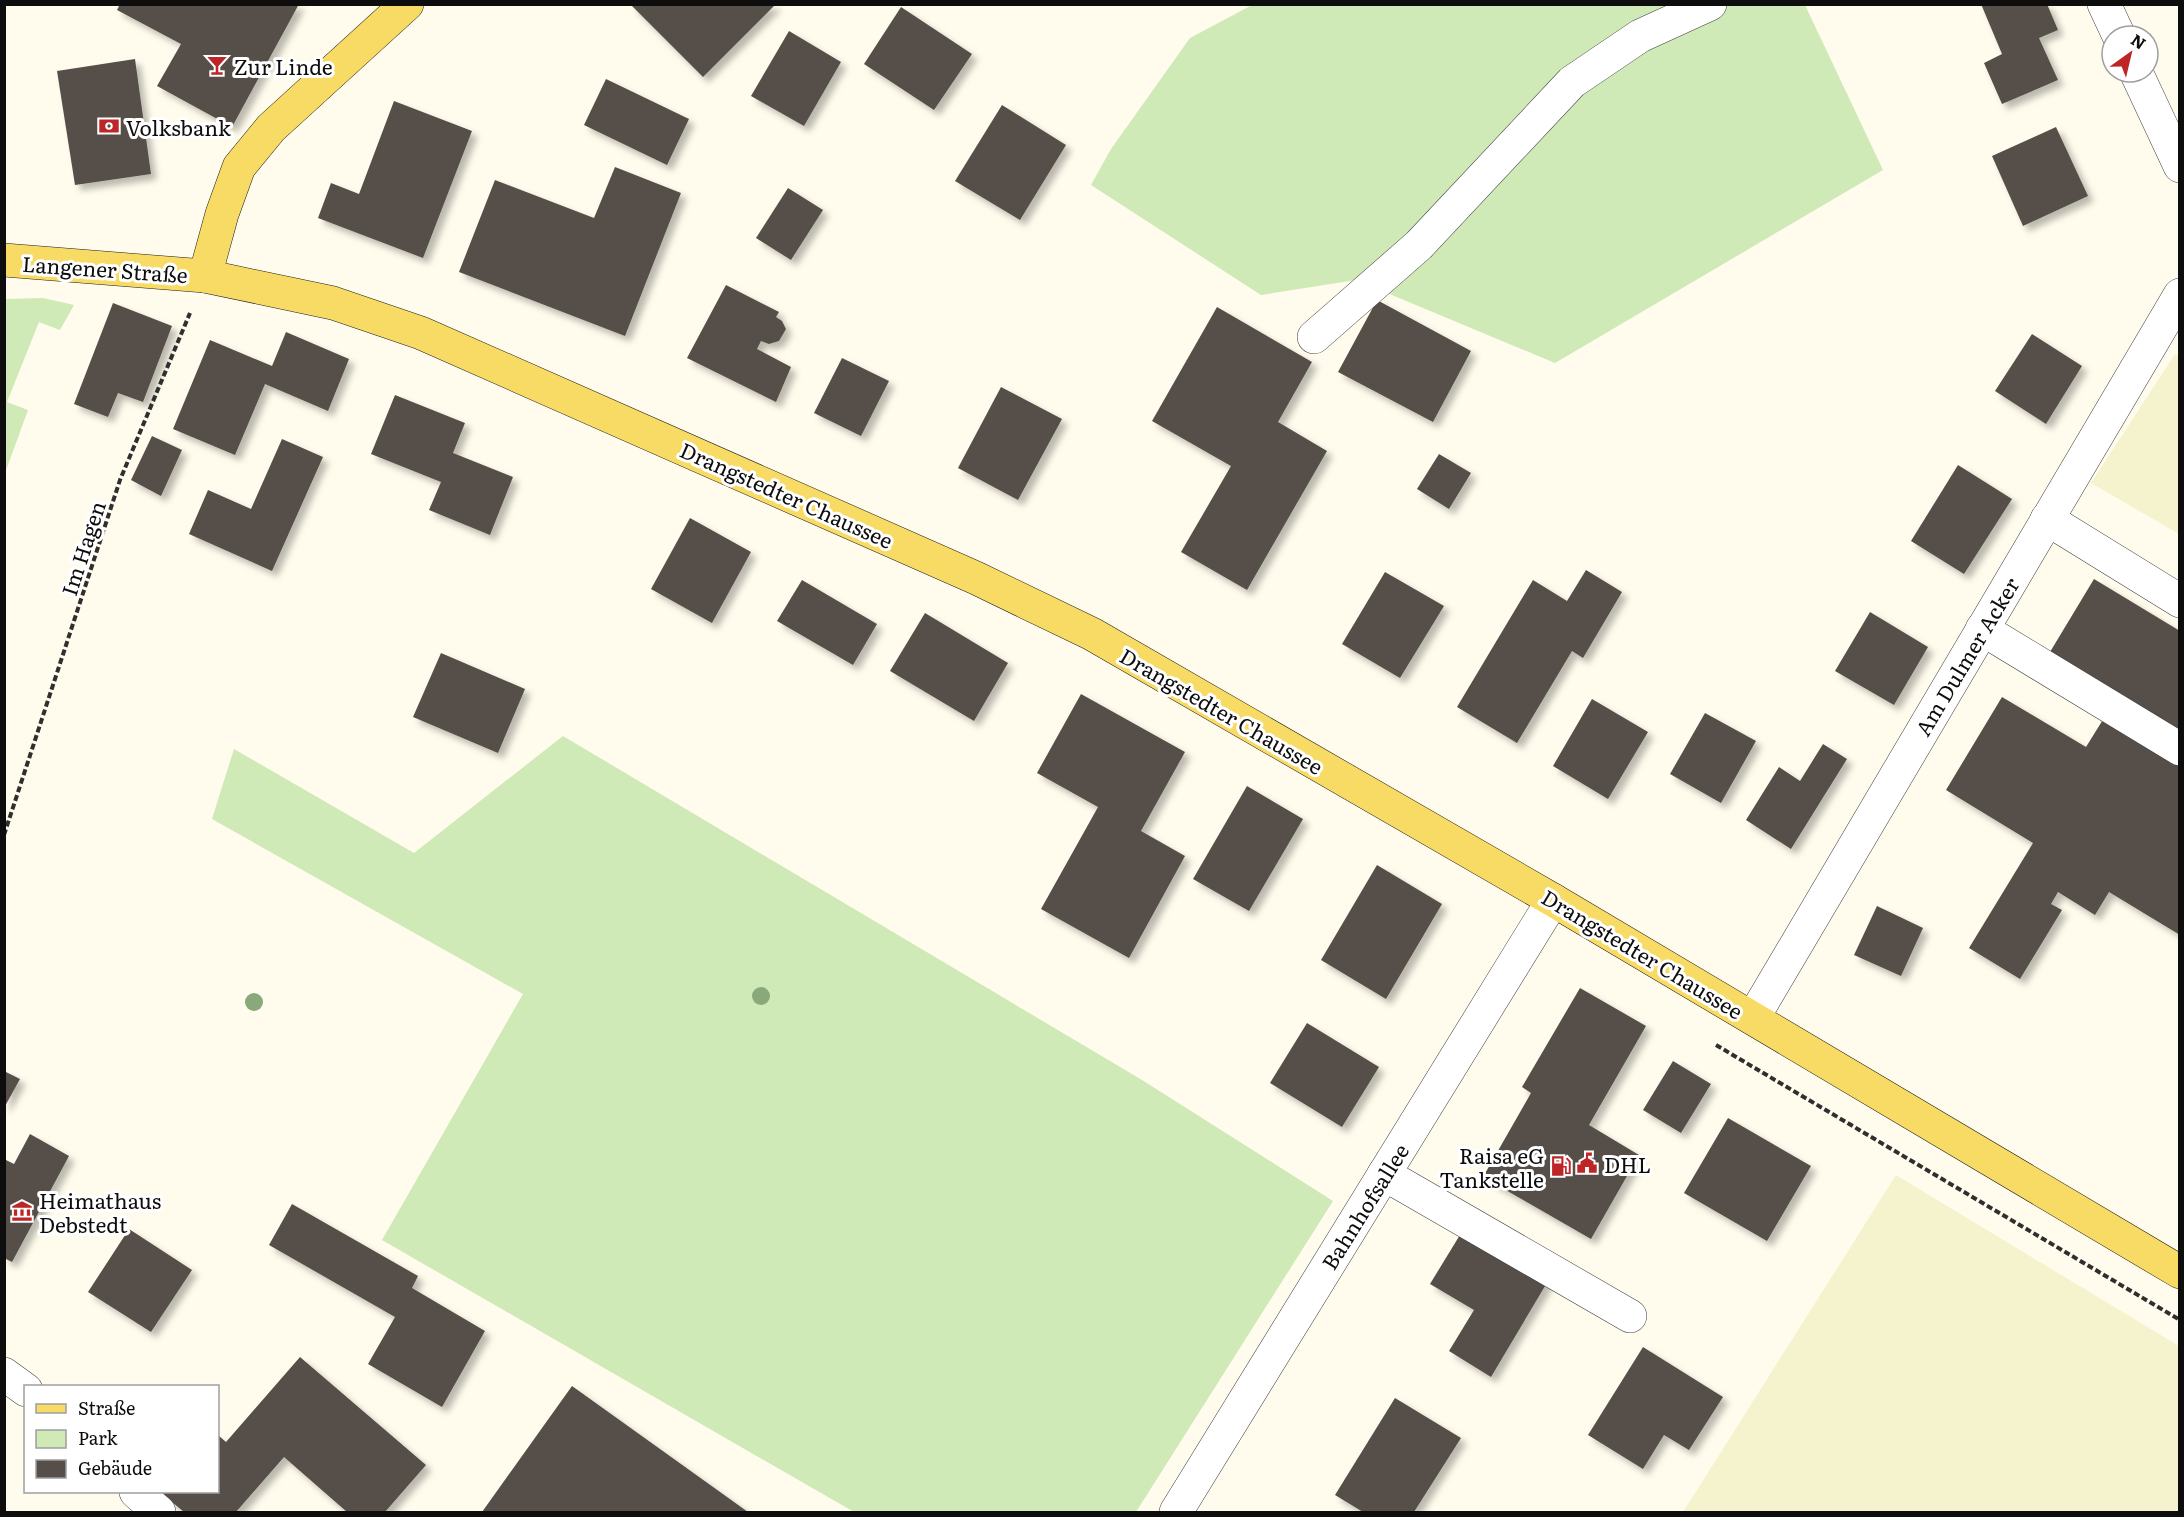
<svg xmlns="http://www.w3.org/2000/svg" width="2184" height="1517" font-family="Literata,serif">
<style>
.farmland{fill:#f5f3ce}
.green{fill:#cfe9b7}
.building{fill:#564f49;filter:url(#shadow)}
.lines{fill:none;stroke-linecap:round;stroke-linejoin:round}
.minor-casing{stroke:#404040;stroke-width:34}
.major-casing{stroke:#1e1e1e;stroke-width:34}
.path{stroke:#2f2f2f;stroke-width:4;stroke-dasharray:6 3;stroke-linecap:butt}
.minor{stroke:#fff;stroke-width:33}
.major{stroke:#f8db64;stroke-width:33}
.tree{fill:#89a97b}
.labels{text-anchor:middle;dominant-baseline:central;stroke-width:6;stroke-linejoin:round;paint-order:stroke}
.poi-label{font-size:21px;fill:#0d0d0d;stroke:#fff;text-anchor:start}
.street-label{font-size:21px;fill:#0d0d0d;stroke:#fff}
</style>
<defs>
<filter id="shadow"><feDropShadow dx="5.5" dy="5.5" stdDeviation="3" flood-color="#0004"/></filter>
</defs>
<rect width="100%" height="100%" fill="#fffced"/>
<!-- farmland -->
<g class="farmland">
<path d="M2175,354L2180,357L2179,534L2091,483Z"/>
<path d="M1896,1175L2179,1346V1512H1683Z"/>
</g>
<!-- green -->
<g class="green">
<path d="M1254,4L1805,5L1883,170L1555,363L1356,280L1261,295L1091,185L1111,149L1190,38Z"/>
<path d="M43,298L74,305L60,330L39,322L7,402L28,410L5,473V299Z"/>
<path d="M563,736L1142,1080L1333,1201L1136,1512H854L382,1240L523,994L212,819L234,749L414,853Z"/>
</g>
<!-- building -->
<g class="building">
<path d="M120,4H299L232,127L157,86L181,44L117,10Z"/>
<path d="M630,4H776L703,77Z"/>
<path d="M1981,4H2047L2058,30L2039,38L2058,80L2002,104L1984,63L2002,54Z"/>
<path d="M901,7L972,54L934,110L864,64Z"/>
<path d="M789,31L841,62L804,126L751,96Z"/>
<path d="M135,59L151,174L75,185L57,71Z"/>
<path d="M606,79L689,119L667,165L584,125Z"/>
<path d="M394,101L472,131L423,258L318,218L331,183L359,194Z"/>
<path d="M1002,105L1066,145L1020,220L955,181Z"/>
<path d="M2056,127L2088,196L2023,226L1992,156Z"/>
<path d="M615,167L681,193L625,336L459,272L495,180L594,218Z"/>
<path d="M788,188L823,210L791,260L756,238Z"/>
<path d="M726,285L779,312L776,317L782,321L786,329L779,341L769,344L761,341L757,349L791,367L776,402L687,358Z"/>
<path d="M1377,300L1471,351L1433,422L1338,372Z"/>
<path d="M113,303L172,326L143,402L118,393L108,417L74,404Z"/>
<path d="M1217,307L1312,362L1278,422L1327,451L1247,590L1181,552L1231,466L1152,421Z"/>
<path d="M286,332L349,359L328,411L265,384L235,455L173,429L210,340L272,366Z"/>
<path d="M2032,334L2082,366L2046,424L1995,391Z"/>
<path d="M842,358L889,381L861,436L814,413Z"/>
<path d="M1001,387L1062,419L1018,500L958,468Z"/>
<path d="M395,395L465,423L453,453L513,477L490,535L429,510L441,482L371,454Z"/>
<path d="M152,436L182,450L161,496L131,480Z"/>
<path d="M282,439L323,457L272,571L189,534L208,490L251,509Z"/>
<path d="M1439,454L1471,473L1449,509L1417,489Z"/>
<path d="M1958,465L2012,499L1964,574L1911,541Z"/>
<path d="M690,518L751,552L712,623L651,589Z"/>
<path d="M1586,570L1622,592L1583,658L1572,651L1517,743L1457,707L1533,580L1567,601Z"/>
<path d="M1385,572L1444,606L1400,678L1342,644Z"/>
<path d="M2094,579L2180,631V731L2050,652Z"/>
<path d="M802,580L877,624L853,665L777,621Z"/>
<path d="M1870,612L1928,647L1894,705L1835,671Z"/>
<path d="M925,613L1008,663L974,721L890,671Z"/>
<path d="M441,653L525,689L498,753L413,717Z"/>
<path d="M1081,694L1185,752L1141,831L1185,856L1129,958L1041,909L1098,807L1037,773Z"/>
<path d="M2002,697L2086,747L2104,718L2180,764V935L2109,892L2095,915L2058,892L2051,904L2062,910L2020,979L1969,948L2033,843L1946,790Z"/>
<path d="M1592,699L1648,732L1608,799L1553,766Z"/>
<path d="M1705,713L1756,741L1721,803L1670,774Z"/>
<path d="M1823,744L1847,759L1791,849L1746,820L1779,767L1800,781Z"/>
<path d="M1247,786L1303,819L1249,911L1193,879Z"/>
<path d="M1377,865L1442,904L1386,999L1321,960Z"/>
<path d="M1877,906L1923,928L1901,976L1854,955Z"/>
<path d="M1580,988L1646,1026L1589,1125L1639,1155L1591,1239L1483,1177L1531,1093L1522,1087Z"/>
<path d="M1307,1023L1379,1067L1342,1127L1270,1083Z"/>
<path d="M1673,1061L1711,1084L1681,1133L1643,1110Z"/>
<path d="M4,1071L20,1079L4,1108Z"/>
<path d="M1728,1118L1811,1166L1767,1241L1684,1193Z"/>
<path d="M30,1134L69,1156L12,1262L4,1258V1159L14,1164Z"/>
<path d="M292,1204L418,1276L412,1288L485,1331L442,1407L368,1364L395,1317L269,1245Z"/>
<path d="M129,1229L192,1270L151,1332L88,1292Z"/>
<path d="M1463,1230L1548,1281L1491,1377L1449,1351L1474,1310L1430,1284Z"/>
<path d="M1643,1347L1723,1397L1689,1450L1664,1435L1643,1469L1588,1435Z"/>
<path d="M300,1357L426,1465L385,1512H347L284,1457L236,1512H184L160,1492H218V1435L226,1442Z"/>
<path d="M572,1386L748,1512H482Z"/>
<path d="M1395,1398L1461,1438L1414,1512H1363L1335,1495Z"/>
</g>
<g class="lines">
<!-- minor casing -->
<g class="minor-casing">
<g id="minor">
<path d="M2104,4L2119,36"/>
<path d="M2136,72L2180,166"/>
<path d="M1314,337L1419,245L1572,82L1640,36L1710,4"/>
<path d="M2047,519L2180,601"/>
<path d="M1982,629L2180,749"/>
<path d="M1753,1018L2180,295"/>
<path d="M1384,1174L1630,1316"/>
<path d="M4,1374L26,1390"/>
<path d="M136,1492L159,1512"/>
<path d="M1176,1512L1553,900"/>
</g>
</g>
<!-- major casing -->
<g class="major-casing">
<g id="major">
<path d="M4,260L205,276L333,303L421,333L976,578L1092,634L1553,900L2180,1272"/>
<path d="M205,276L222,214L239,167L271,128L407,4"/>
</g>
</g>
<!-- path -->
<g class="path">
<path d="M4,835L120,480L190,313"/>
<path d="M1716,1045L2180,1320"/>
</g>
<!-- minor -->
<use href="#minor" class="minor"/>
<!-- major -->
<use href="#major" class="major"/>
</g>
<!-- trees -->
<g class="tree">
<circle cx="761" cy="996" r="9"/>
<circle cx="254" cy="1002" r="9"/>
</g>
<!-- icons -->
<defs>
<g id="bar-bare" transform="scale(1.62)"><path d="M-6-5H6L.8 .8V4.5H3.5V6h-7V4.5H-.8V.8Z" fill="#bd2526" stroke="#fff" stroke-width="2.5" paint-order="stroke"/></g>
<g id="bank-bare" transform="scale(1.62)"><path d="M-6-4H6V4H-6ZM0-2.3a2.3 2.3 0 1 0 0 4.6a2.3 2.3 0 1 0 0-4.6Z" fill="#bd2526" stroke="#fff" stroke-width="2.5" paint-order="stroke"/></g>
<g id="civic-bare" transform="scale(1.62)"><path d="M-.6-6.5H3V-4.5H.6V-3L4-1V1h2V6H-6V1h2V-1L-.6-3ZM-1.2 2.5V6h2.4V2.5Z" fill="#bd2526" stroke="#fff" stroke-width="2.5" paint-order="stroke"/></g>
<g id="fuel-bare" transform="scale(1.62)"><path d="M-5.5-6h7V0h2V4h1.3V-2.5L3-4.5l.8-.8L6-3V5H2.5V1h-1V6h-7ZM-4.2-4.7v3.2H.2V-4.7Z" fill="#bd2526" stroke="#fff" stroke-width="2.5" paint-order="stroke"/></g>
<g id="museum-bare" transform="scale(1.62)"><path d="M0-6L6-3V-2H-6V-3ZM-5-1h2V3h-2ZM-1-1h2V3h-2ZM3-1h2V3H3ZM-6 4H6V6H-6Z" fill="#bd2526" stroke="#fff" stroke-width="2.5" paint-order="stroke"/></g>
</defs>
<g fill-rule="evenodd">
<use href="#bar-bare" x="217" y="65"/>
<use href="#bank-bare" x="109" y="126"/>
<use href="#civic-bare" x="1587" y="1163"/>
<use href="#fuel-bare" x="1561" y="1166"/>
<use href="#museum-bare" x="22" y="1211"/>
</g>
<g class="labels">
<!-- poi labels -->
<g class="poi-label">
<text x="234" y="65">Zur Linde</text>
<text x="126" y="126">Volksbank</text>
<text x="1544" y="1154" text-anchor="end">Raisa eG<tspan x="1544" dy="24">Tankstelle</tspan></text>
<text x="1604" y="1163">DHL</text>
<text x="39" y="1199">Heimathaus<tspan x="39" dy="24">Debstedt</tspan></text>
</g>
<!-- street labels -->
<g class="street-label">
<text transform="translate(105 268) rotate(4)">Langener Straße</text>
<text transform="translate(787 494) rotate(24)">Drangstedter Chaussee</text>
<text transform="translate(82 548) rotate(-72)">Im Hagen</text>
<text transform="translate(1966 656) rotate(-59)">Am Dulmer Acker</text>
<text transform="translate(1222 710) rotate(30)">Drangstedter Chaussee</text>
<text transform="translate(1643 953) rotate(31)">Drangstedter Chaussee</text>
<text transform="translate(1364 1206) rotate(-58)">Bahnhofsallee</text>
</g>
</g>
<!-- border -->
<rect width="2184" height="1517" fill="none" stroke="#0d0d0d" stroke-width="12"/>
<!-- legend -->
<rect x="24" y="1385" width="195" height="108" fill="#ffffff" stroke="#9e9e9e" stroke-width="1.5"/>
<rect x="36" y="1404" width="30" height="9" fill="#f8db64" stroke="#9e9e9e" stroke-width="1.5"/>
<text x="78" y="1415" font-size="18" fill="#0d0d0d">Straße</text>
<rect x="36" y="1430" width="30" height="18" fill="#cfe9b7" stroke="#9e9e9e" stroke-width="1.5"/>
<text x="78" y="1445" font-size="18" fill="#0d0d0d">Park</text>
<rect x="36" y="1460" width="30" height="18" fill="#564f49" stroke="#9e9e9e" stroke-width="1.5"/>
<text x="78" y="1475" font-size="18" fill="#0d0d0d">Gebäude</text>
<!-- north arrow -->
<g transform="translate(2130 54) rotate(34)"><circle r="28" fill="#ffffff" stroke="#9e9e9e" stroke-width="1.5"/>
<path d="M0-4.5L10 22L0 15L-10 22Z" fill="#bd2526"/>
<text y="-9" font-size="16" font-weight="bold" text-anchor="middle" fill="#0d0d0d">N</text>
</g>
</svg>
